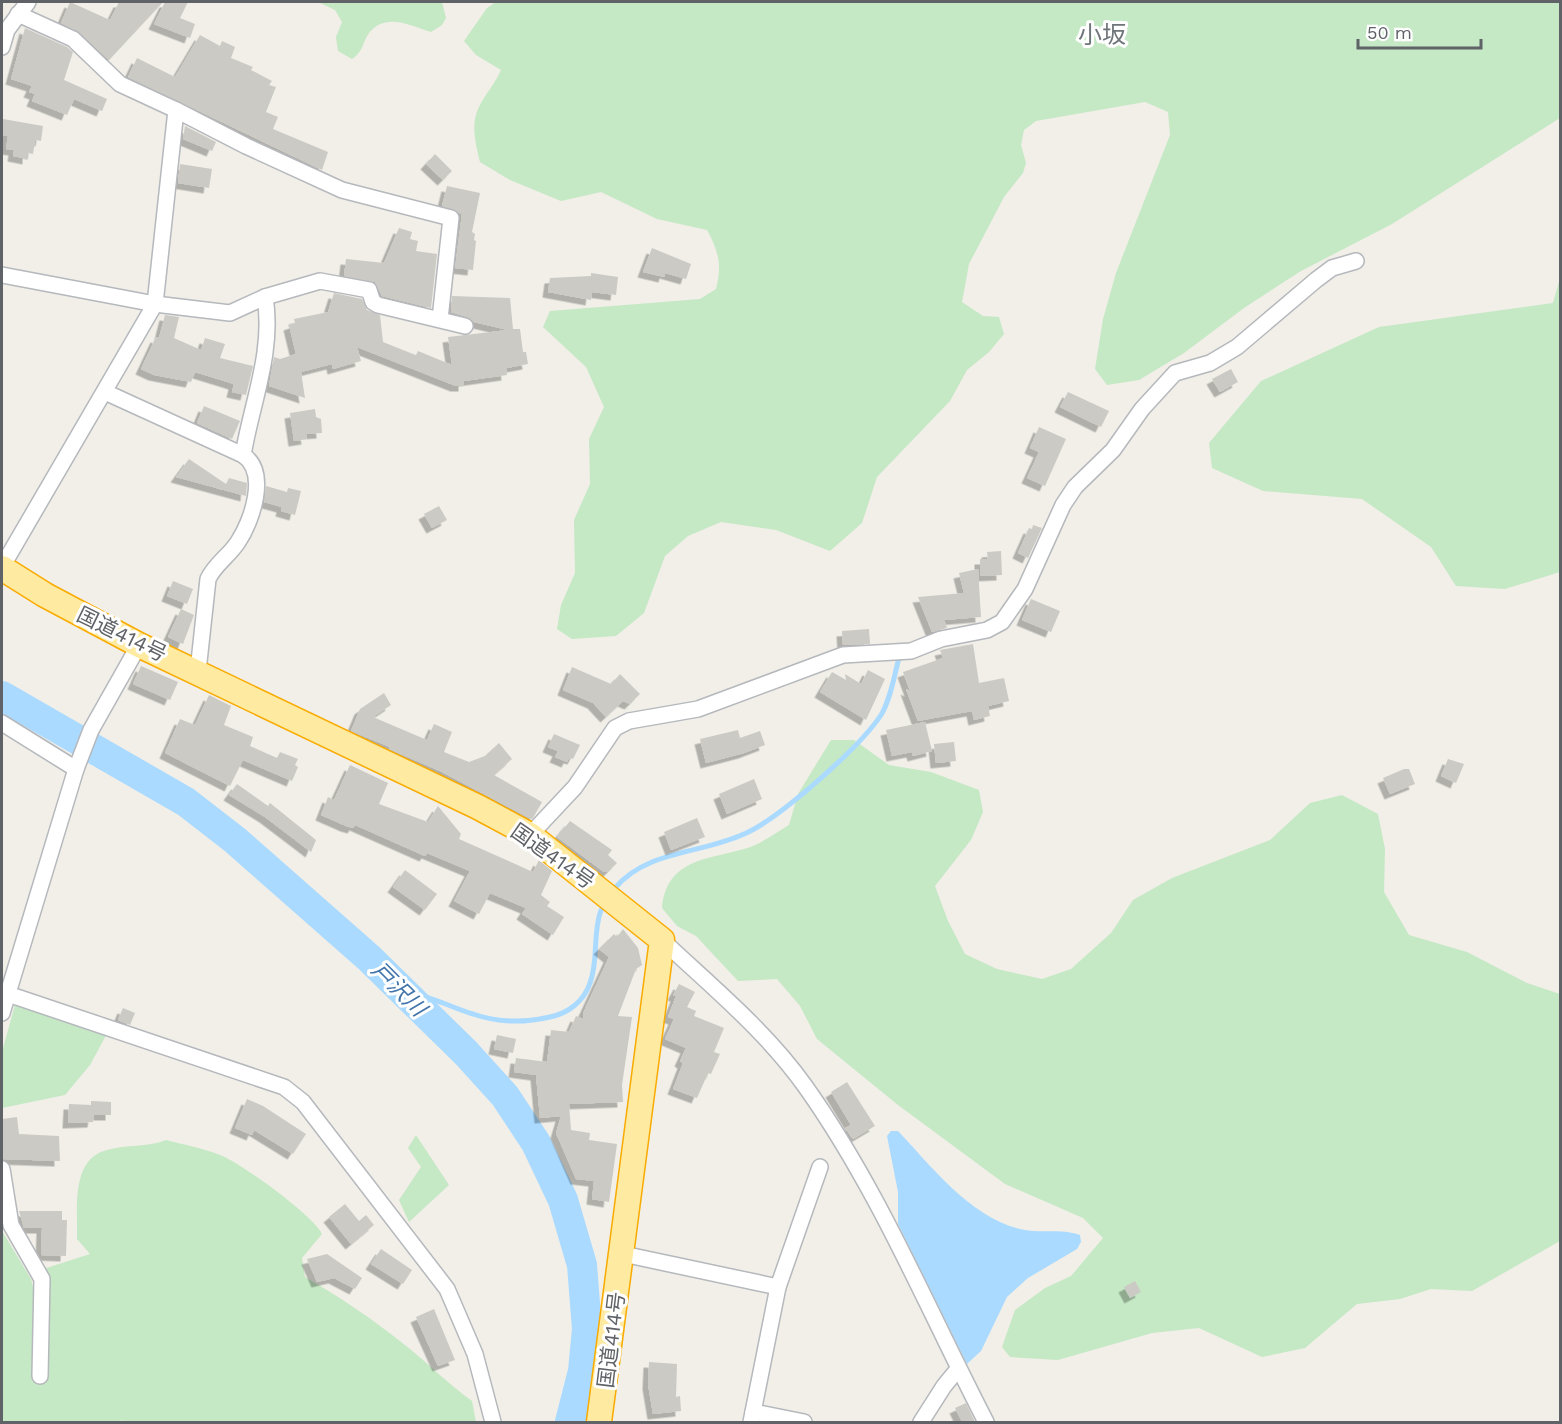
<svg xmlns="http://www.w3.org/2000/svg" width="1562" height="1424" font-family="'Work Sans','Noto Sans JP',sans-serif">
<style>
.green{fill:#c5e8c5}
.water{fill:#aadaff}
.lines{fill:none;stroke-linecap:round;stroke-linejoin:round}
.stream{stroke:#aadaff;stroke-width:5}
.river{stroke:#aadaff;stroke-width:30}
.building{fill:#cccac5;filter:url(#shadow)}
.minor-casing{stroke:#b5b8bc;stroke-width:18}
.trunk-casing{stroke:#f9ab00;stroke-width:27}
.minor{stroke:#fff;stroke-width:15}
.trunk{stroke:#feeaa1;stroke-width:24}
.labels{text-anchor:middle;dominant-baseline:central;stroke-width:6;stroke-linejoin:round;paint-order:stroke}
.street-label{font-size:21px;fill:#5f6368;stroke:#fff}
.water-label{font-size:22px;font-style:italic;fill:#4174aa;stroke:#fff}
.quarter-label{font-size:24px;fill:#70757a;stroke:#fff}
</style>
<defs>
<filter id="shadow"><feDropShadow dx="-5.5" dy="5.5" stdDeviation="0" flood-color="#0004"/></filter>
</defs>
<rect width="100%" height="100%" fill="#f1efe8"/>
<!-- green -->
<g class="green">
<path d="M318,2H442L446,18L442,25L431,32C409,25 383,11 367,36C362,46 362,52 352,59L338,51L336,37L342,22L335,10Z"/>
<path d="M496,2H1560V118L1392,224L1301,271L1244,308L1184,353L1139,380L1107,385L1095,369L1103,319L1116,273L1170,135L1168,112L1145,102L1036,121L1024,130L1021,145L1026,163L1023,173L1004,197L969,264L962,302L983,316L999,317L1004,334L989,352L967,370L950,401L877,477L862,523L830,551L776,530L721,522L688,536L665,556L644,613L616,636L572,639L557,629L561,605L575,573L574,520L590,484L589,439L604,407L586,367L543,327L550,311L700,299L716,289C722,265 719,252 707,230L657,219L601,192L561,201L510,180L480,162C476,145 470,124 479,107C485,94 495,84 501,70L476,55L464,41L487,8Z"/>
<path d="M1560,278V572L1505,589L1456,586L1431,547L1362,499L1263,491L1212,468L1209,443L1261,381L1379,327L1553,303Z"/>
<path d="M831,740H854L889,765L931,772L979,790L983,812L971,840L935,886L948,921L965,954L997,969L1042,979L1071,969L1111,933L1133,900L1172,878L1270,840L1310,803L1342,795L1378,814L1385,849L1384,892L1409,935L1467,952L1527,983L1560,994V1241L1472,1291L1431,1289L1400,1299L1357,1304L1305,1348L1262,1357L1199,1328L1152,1333L1058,1360L1010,1357L1002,1347L1015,1310L1045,1288L1071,1276L1103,1238L1083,1218L1005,1184L898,1105L817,1039L800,1006L777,979L738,981L696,936L677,926L662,908C667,859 706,860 744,849C760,845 775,833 789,825L798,794Z"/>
<path d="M16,1001L110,1028L90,1065L65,1095L2,1108V1052Z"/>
<path d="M416,1135L449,1185L409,1222L399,1200L421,1167L408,1148Z"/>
<path d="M166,1140C184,1145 203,1148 220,1155C241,1163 314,1216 322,1234L302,1258L305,1277C340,1297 374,1320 405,1345C428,1363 448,1384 472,1401L476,1422H122L123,1420L118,1422H2V1231L31,1279L38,1308L37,1271L90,1254L77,1239C78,1210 70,1159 107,1150C127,1144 147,1148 166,1140Z"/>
</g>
<!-- water -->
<path class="water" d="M891,1131H898C932,1167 970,1217 1020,1229C1041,1234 1060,1228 1080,1235L1081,1242L1077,1249L1028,1278L1007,1297L981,1351L967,1364L898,1224V1192L887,1136Z"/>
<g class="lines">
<!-- stream -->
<g class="stream">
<path d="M615,888C647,850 701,854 744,834C779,819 860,747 881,715C891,698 894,676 899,658"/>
<path d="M402,992C428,994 449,1007 473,1014C499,1023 524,1023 550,1017C569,1013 584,1001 590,983C599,959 592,935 601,910"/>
</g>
<!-- river -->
<path class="river" d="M2,696L186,802L235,840L369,958L466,1053L505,1096L536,1143L563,1200L582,1265L587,1329L583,1371L570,1422"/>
</g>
<!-- building -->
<g class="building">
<path d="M70,2L110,20L119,2H163L109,60L79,32L61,23Z"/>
<path d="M165,2H188L180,18L195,24L190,38L154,24Z"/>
<path d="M25,28L67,47L73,52L64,80L107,99L102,111L74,99L67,115L32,101L35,94L29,92L32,86L11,79Z"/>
<path d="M200,35L220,46L222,41L235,47L231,58L253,67L251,70L272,81L269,85L276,87L266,112L278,117L273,129L328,152L322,170L128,77L137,58L175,77Z"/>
<path d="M3,119L43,126L41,141L35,140L33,154L28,153V159L13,156L14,150L6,149L8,136L2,135Z"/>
<path d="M185,126L216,142L212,151L183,139Z"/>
<path d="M435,154L452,171L443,180L426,164Z"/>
<path d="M180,164L212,169L209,188L178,183Z"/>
<path d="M447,186L480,193L472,232L475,234L474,240L476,241L473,270L455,268L462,214L442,206Z"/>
<path d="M399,228L412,232L410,239L418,241L416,251L437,254L431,308L382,296L375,282L344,276L346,259L384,263Z"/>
<path d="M652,248L691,264L686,279L665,273L664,277L643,272Z"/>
<path d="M591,273L618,277L616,295L592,292L591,300L548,292L550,278L591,276Z"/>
<path d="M334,293L362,299L367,310L380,315L383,342L413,354L416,355L418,351L452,365L448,337L508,330L474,322L467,317L451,312L452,296L510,298L513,329H520L523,352H526L528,364L506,368L507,375L464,381V386H456L357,347L361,361L333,369L332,364L301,372L305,398L269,386L274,357L280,359L296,354L289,325L295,323L294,319L328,312Z"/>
<path d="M165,315L179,317L174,338L201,350L205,338L225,344L220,358L253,366L246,395L232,392L234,384L195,372L191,382L154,375L141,369L156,337L159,338Z"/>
<path d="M1231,369L1238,382L1220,392L1212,379Z"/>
<path d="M1068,392L1109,411L1101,427L1060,407Z"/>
<path d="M204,406L240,421L232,439L197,423Z"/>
<path d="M315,409L316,417L321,419L322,433L306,434L307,439L294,441L290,413Z"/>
<path d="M1039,427L1066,439L1045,486L1027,478L1039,452L1030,448Z"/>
<path d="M189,459L226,484L229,478L247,483L246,496L176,477Z"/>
<path d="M266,486L287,492L288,488L301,491L295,515L281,511L282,507L264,502Z"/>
<path d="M439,506L447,520L432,528L424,514Z"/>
<path d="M1033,525L1042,528L1028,558L1018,553L1029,528L1032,529Z"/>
<path d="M1001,551L1002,575L980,576V559H988L987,552Z"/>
<path d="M978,569L981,617L944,620L947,628L932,632L918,597L964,593L959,573Z"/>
<path d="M173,581L193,589L187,604L167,596Z"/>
<path d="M1031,599L1060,611L1051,632L1022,620Z"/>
<path d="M181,609L194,615L183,644L168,637Z"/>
<path d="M869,629L870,644L843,645L842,631Z"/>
<path d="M973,644L979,683L1004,678L1009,701L988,706L990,716L974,720L972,711L918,721L906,689L910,691L903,672L943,658L940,650Z"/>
<path d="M141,666L178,682L170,700L133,684Z"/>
<path d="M572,667L611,684L620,674L640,694L630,704L623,701L606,717L593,703L563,690Z"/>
<path d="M868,670L885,679L866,720L820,692L832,672L846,680L845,674L861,684Z"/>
<path d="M384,693L391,705L373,717L427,740L434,724L452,732L444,752L469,762L485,756L499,743L512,759L494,775L542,802L533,818L531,819L440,771L389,749L390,747L351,731L360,709Z"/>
<path d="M209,695L231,706L224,725L253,737L250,746L277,758L280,752L298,759L295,765L298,767L292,781L243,760L230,786L165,753L180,719L195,725Z"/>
<path d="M925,722L932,751L913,756L912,752L892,756L886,730Z"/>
<path d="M738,730L740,738L760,731L765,745L744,753L706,763L700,739Z"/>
<path d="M554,734L580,745L573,759L569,758L567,762L555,757L558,751L548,747Z"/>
<path d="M954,742L956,761L936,763L934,744Z"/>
<path d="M1448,759L1464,764L1456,783L1441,776Z"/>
<path d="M350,765L388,783L379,804L428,822L438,806L461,834L459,839L533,872L539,860L552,871L541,895L550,902L547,906L564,917L553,935L522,914L526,908L490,893L479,914L454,901L470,871L427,853L425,856L355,825L353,828L346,826L321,815L328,797L334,800Z"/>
<path d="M1404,769H1409L1415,784L1390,794L1383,778Z"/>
<path d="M754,779L762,799L727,814L719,794Z"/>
<path d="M237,784L268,806L270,803L316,840L311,852L265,817L229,795Z"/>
<path d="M697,818L705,837L671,850L664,832Z"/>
<path d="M570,821L612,850L608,855L617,863L608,872H604L557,837Z"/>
<path d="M405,870L437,894L425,910L393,887Z"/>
<path d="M623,929L638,948L642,965L636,969L618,1016L632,1017L622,1085L623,1102L569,1104L571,1130L590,1133L589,1140L617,1144L609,1202L592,1199L594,1181L576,1179L556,1133L561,1116L540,1118L536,1075L514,1072L516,1058L547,1062L551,1030L569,1032L576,1016L583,1019L584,1011L609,957L599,949L614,934L617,937Z"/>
<path d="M679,984L695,992L687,1007L696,1011L694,1016L724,1028L714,1052L720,1054L711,1074L708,1073L697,1098L673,1089L683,1063L680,1061L686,1048L665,1039L674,1019L668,1017L676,996L673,995Z"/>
<path d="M123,1008L135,1013L130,1025L118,1020Z"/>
<path d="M497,1035L516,1039L513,1053L494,1049Z"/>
<path d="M847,1082L875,1126L853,1139L845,1128L851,1125L831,1092Z"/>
<path d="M247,1099L263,1106L306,1134L293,1154L254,1130L252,1135L235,1128Z"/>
<path d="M91,1101L111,1102V1115H94L93,1122L68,1123L69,1104L91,1105Z"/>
<path d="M17,1117L19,1134L59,1136L60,1161L2,1159V1119Z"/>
<path d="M345,1204L359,1221L366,1215L374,1225L351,1244L329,1217Z"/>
<path d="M19,1211H62V1220H67L66,1256L41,1255L42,1228H24Z"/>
<path d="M381,1249L412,1270L403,1284L371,1264Z"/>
<path d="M327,1254L362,1278L355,1289L334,1278L317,1282L307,1259Z"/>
<path d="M1135,1281L1141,1292L1130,1298L1124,1287Z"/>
<path d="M434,1309L455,1360L438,1366L416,1317Z"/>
<path d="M649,1362L677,1364L676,1397L680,1396L681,1411L653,1414L648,1384Z"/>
<path d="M966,1403L975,1422H962L955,1408Z"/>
</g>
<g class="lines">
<!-- minor casing -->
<g class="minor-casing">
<g id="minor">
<path d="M18,14L73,39L120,84L176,110"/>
<path d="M2,47L7,30L28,2"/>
<path d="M2,275L155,304L230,313L265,297L320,281L369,290L373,302L378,305L465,326"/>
<path d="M105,392L243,455"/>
<path d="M2,567L155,304L176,110L246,146L342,190L451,218L440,319"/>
<path d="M198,671L208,579C215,564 229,556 238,542C252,521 269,472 243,455C252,402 274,351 265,297"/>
<path d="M2,723L76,769"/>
<path d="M530,835L575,787L615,728L629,721L698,709L843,655L911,651L941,639L987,630L1002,622L1025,589L1063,505L1075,487L1113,450L1142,409L1175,373L1210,363L1237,347L1316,280L1332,268L1356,261"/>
<path d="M662,940C711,986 766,1031 805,1086C879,1190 928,1310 986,1422"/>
<path d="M2,992L284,1087L303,1102L447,1289L475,1354L493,1422"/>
<path d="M2,1013L76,769L91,730L139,645"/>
<path d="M2,1169L11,1225L42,1279L40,1376"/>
<path d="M623,1254L778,1287L751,1422"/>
<path d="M778,1287L820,1167"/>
<path d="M753,1412L804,1422"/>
<path d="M921,1422L944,1386L958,1369"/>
</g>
</g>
<!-- trunk casing -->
<g class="trunk-casing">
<path id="trunk" d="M2,568L45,595L139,645L478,807L530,835L662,940L599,1422"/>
</g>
<!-- minor -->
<use href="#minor" class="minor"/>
<!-- trunk -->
<use href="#trunk" class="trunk"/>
</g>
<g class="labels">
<!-- street labels -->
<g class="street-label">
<text transform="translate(122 634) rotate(26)">国道414号</text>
<text transform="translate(553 856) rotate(35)">国道414号</text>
<text transform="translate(611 1340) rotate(-83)">国道414号</text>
</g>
<!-- water labels -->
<g class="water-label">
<text transform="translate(399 989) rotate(45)">戸沢川</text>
</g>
<!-- quarter labels -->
<g class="quarter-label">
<text x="1102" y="35">小坂</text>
</g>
</g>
<!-- border -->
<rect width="1562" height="1424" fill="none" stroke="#5f6368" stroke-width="6"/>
<!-- scale -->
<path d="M1358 39v9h123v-9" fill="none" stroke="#5f6368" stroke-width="3"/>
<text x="1367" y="39" font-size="18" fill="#5f6368" stroke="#ffffff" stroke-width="4.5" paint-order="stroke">50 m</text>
</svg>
